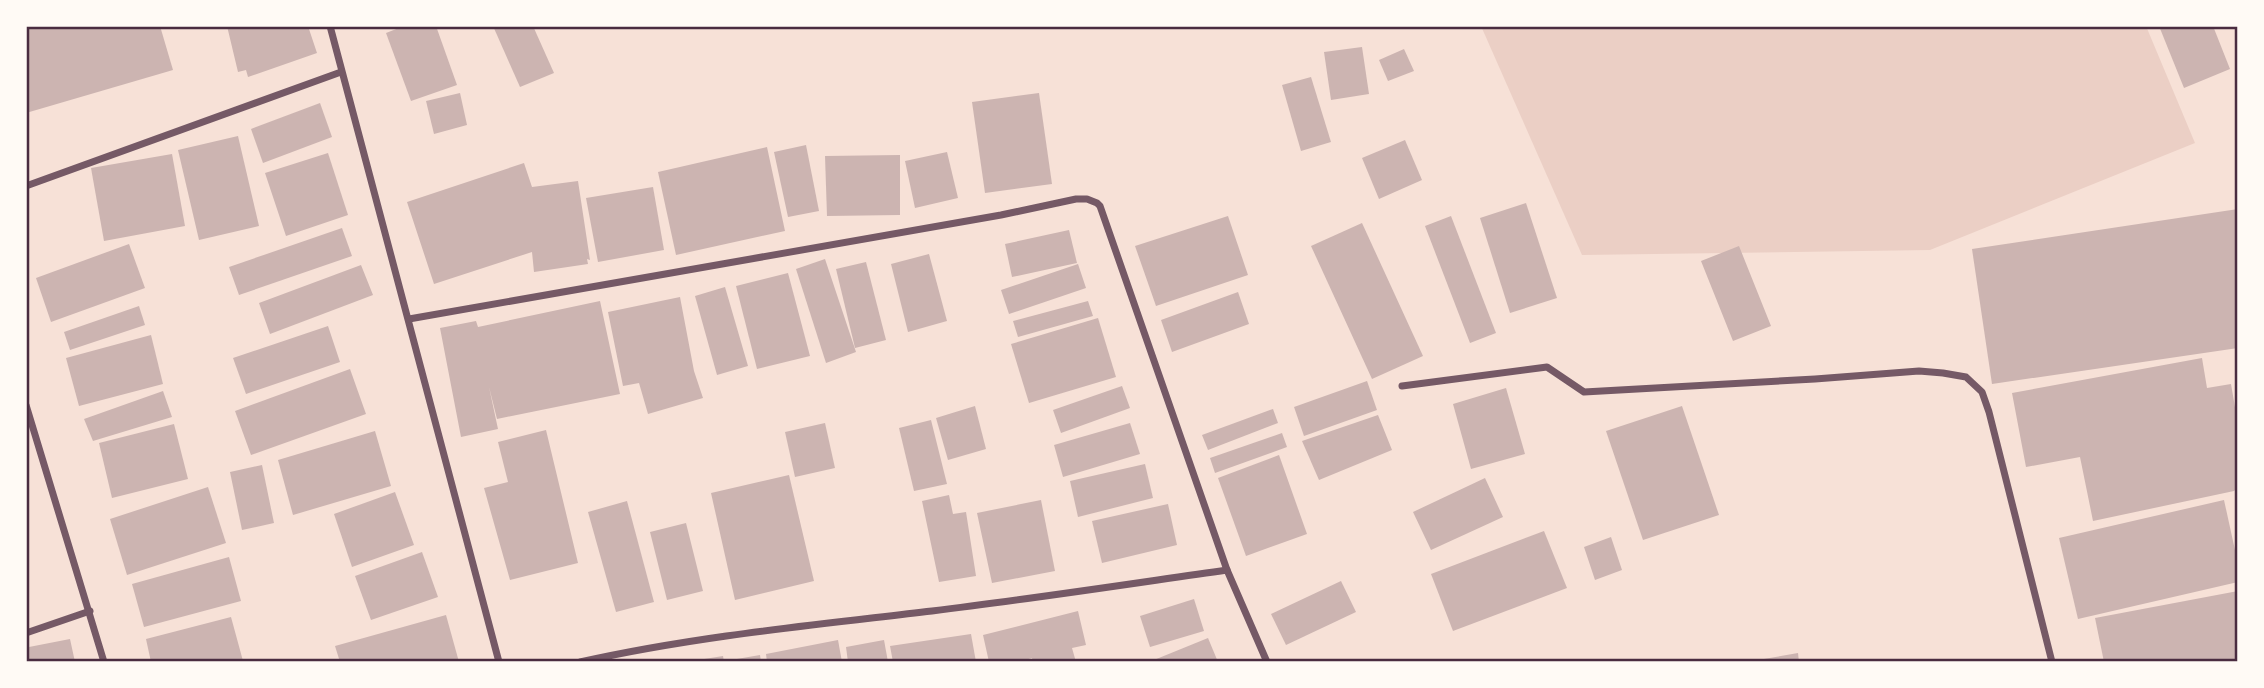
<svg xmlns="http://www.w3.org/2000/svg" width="2264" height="688" font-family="'Golos Text',sans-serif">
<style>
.green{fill:#ebcfc5}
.building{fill:#ccb4b1}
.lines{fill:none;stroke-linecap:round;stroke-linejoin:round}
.minor{stroke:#755966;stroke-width:7}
.neatline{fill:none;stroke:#4a2c40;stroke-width:2.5}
</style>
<rect width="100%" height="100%" fill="#f7e1d7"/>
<!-- green -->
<path class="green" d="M1481,26H2146L2195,143L1930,250L1582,255Z"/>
<!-- building -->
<g class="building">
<path d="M26,26H160L173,70L26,113Z"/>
<path d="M227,26H308L317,53L248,77L246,70L238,72Z"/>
<path d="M404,26H436L457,85L411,101L386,33Z"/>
<path d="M493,26H533L554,73L520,87Z"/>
<path d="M2159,26H2213L2230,69L2184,88Z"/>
<path d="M1362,47L1369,94L1331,100L1324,52Z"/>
<path d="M1404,49L1414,71L1388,81L1379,60Z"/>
<path d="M1311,77L1331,142L1301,151L1282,85Z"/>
<path d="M460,93L467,125L434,134L426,101Z"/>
<path d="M1039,93L1052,184L985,193L972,102Z"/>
<path d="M320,103L332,137L263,163L251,129Z"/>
<path d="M238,136L259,226L199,240L178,150Z"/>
<path d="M1405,140L1422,180L1379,199L1362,158Z"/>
<path d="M806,145L819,211L788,217L774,152Z"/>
<path d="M767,147L785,231L676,255L658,172Z"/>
<path d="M947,152L958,198L915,208L905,161Z"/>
<path d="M328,153L348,215L286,236L265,173Z"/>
<path d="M172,154L185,226L104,241L91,168Z"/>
<path d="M900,155V215L827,216L825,156Z"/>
<path d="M524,163L532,187L578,181L590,260L587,259L588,264L534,272L532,252L434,284L407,202Z"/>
<path d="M653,187L664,250L598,262L586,198Z"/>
<path d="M1526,203L1557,298L1510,313L1480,218Z"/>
<path d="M2238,209V348L1992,384L1972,249Z"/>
<path d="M1228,216L1248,275L1156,306L1135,246Z"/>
<path d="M1451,216L1496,333L1470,343L1425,226Z"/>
<path d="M1362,223L1423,356L1372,379L1311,246Z"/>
<path d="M342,228L352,256L239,295L229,267Z"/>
<path d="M1069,230L1077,263L1012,277L1005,244Z"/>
<path d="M129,244L145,288L51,322L36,278Z"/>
<path d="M1739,246L1771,326L1733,341L1701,261Z"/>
<path d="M929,254L947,321L908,332L891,264Z"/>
<path d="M825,259L856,352L826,363L796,269Z"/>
<path d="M866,262L886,340L855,348L836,269Z"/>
<path d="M1078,264L1086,288L1009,314L1001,290Z"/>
<path d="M361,265L373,295L270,334L259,303Z"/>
<path d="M788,273L810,356L757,369L736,286Z"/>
<path d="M725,287L748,366L717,375L695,296Z"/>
<path d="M1238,292L1249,324L1172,352L1161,320Z"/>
<path d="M680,297L694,371L703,398L648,414L639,383L623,386L608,312Z"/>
<path d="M600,301L620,394L497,419L489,387L498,429L461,437L440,328L476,321L478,327Z"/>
<path d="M1088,301L1093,316L1018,337L1013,321Z"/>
<path d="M139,306L145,325L70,350L64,332Z"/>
<path d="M1098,318L1116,377L1029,403L1011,344Z"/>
<path d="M328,326L340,362L246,394L233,358Z"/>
<path d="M151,335L163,384L79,406L66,358Z"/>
<path d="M2202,358L2207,388L2231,384L2238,425V487L2234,491L2093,521L2080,457L2026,467L2012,393Z"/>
<path d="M350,369L366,414L251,455L235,411Z"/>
<path d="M1367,381L1377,410L1304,436L1294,407Z"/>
<path d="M1122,386L1130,408L1061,433L1053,410Z"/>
<path d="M1506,388L1525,454L1471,469L1453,404Z"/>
<path d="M163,391L172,417L93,441L84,419Z"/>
<path d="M975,406L986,449L948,460L936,418Z"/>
<path d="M1682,406L1719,515L1643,540L1606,431Z"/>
<path d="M1273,409L1278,423L1208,450L1202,435Z"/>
<path d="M1378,415L1392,450L1319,480L1302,441Z"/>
<path d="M931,420L947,484L914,491L899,428Z"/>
<path d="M825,423L835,468L795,477L785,432Z"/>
<path d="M1130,423L1140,454L1063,477L1054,445Z"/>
<path d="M174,424L188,479L112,498L99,443Z"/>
<path d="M546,430L578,563L510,580L484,488L508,482L498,442Z"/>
<path d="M375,431L391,486L293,515L278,460Z"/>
<path d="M1282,433L1287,447L1215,473L1210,458Z"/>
<path d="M1279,455L1307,534L1246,556L1218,478Z"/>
<path d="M1145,464L1153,498L1078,517L1070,481Z"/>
<path d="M262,465L274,523L242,530L230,472Z"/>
<path d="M789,475L814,581L735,600L711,493Z"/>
<path d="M1485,478L1503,517L1431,550L1413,512Z"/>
<path d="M208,487L226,543L127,575L110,519Z"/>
<path d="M395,492L414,545L352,567L334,514Z"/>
<path d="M949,495L953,514L966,512L976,576L939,582L922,501Z"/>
<path d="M1041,500L1055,571L992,583L977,513Z"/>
<path d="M2224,500L2238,564V582L2078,619L2059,538Z"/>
<path d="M627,501L654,602L616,612L588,512Z"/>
<path d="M1168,504L1177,545L1102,563L1092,521Z"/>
<path d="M686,523L703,591L667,600L650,532Z"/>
<path d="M1544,531L1567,588L1453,631L1431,574Z"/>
<path d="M1611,537L1622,570L1595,580L1584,547Z"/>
<path d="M422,552L438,597L371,620L355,576Z"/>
<path d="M229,557L241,601L144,627L132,584Z"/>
<path d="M1341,581L1356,612L1286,645L1271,614Z"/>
<path d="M2238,591V662H2104L2095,618Z"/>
<path d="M1194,599L1204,631L1150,647L1140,616Z"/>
<path d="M1078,611L1086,645L1072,648L1076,662H1033L1032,658L1018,662H989L983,635Z"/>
<path d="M446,615L459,662H340L335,646Z"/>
<path d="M231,617L243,661L151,662L146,639Z"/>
<path d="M971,634L976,662H893L890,646Z"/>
<path d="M1208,638L1218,662H1149Z"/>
<path d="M70,639L75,662H26V640L29,647Z"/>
<path d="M838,640L842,662H767L766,654Z"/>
<path d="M884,640L888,662H848L846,647Z"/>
<path d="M1798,653L1799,662H1758V660Z"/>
<path d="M760,655L761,662H731V660Z"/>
<path d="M723,656L724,662H699L698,660Z"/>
</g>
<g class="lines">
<!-- minor -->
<g class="minor">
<path d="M330,26L499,662"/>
<path d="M26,186L341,72"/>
<path d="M409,319L1001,215L1076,199H1087L1097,203L1100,206L1227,570L1267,662"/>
<path d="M1402,386L1547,367L1584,392L1815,379L1919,371L1943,373L1966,377L1982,392L1989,412L2052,662"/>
<path d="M26,405L104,662"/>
<path d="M26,633L90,611"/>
<path d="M580,662C696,636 814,625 932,611C1031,599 1129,584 1227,570"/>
</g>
</g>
<!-- border -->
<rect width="2264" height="688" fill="none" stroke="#fffaf5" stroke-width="56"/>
<rect x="28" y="28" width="2208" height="632" class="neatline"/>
</svg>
